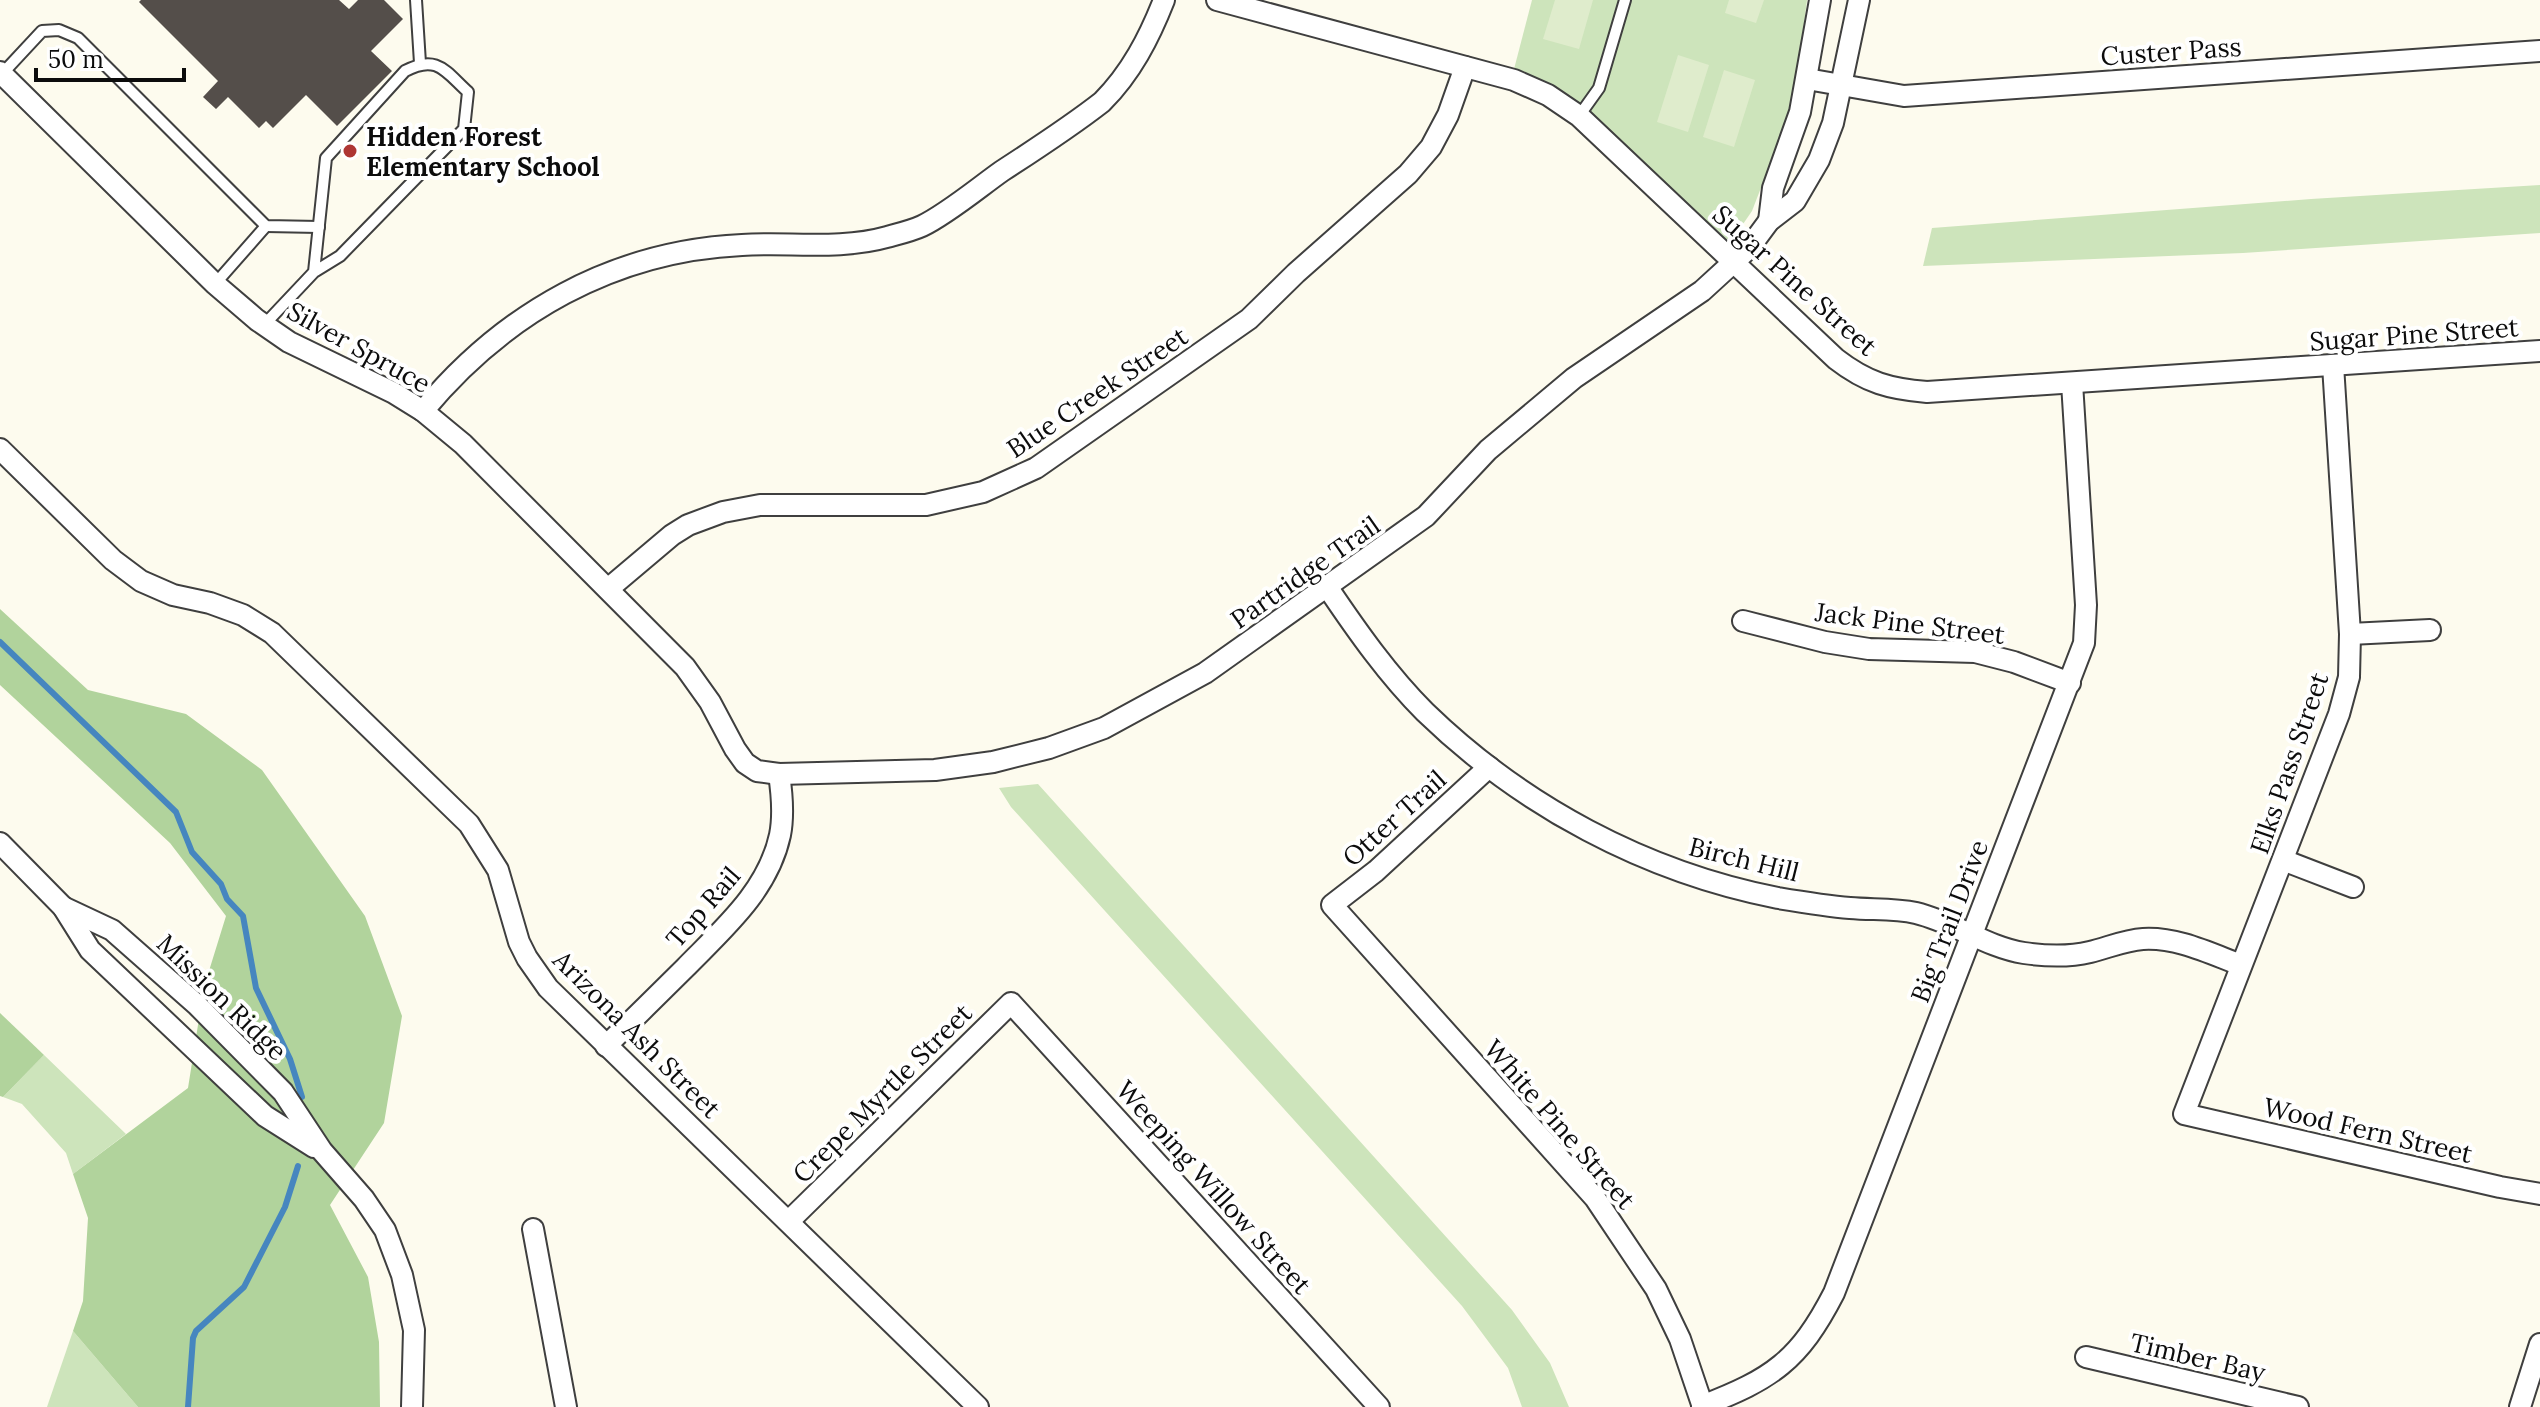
<svg xmlns="http://www.w3.org/2000/svg" width="2540" height="1407" font-family="Lora,serif">
<style>
.green{fill:#cde4bb}
.forest{fill:#b1d39c}
.pitch{fill:#dfeccc}
.lines{fill:none;stroke-linecap:round;stroke-linejoin:round}
.stream{stroke:#4686bf;stroke-width:6}
.building{fill:#544e4a}
.service-casing{stroke:#3f3f3f;stroke-width:14}
.minor-casing{stroke:#3f3f3f;stroke-width:24}
.service{stroke:#fff;stroke-width:10}
.minor{stroke:#fff;stroke-width:20}
.poi-dot{fill:#ae3633;stroke:#fff;stroke-width:3}
.labels{text-anchor:middle;dominant-baseline:central;stroke-width:8;stroke-linejoin:round;paint-order:stroke}
.street-label{font-size:26px;fill:#0c0c0c;stroke:#fff}
.poi-label{font-size:26px;font-weight:bold;fill:#0c0c0c;stroke:#fff;text-anchor:start}
</style>
<rect width="100%" height="100%" fill="#fdfbee"/>
<!-- green -->
<g class="green">
<path d="M1532,0H1807L1796,86L1779,141L1752,211L1732,240L1719,238L1513,73Z"/>
<path d="M2540,185V233L2243,253L1923,266L1932,228L2311,199Z"/>
<path d="M1038,784L1512,1310L1550,1363L1569,1407H1522L1508,1368L1462,1306L1011,807L999,788Z"/>
<path d="M44,1055L126,1134L73,1174L66,1153L22,1104L3,1097Z"/>
<path d="M73,1331L138,1407H47Z"/>
</g>
<!-- forest -->
<g class="forest">
<path d="M0,609L88,690L186,714L262,770L365,916L402,1016L384,1123L330,1205L368,1277L379,1342L380,1407H138L73,1331L83,1301L88,1218L73,1174L188,1088L204,987L226,916L170,843L0,685Z"/>
<path d="M0,1013L44,1055L3,1097L0,1096Z"/>
</g>
<!-- pitch -->
<g class="pitch">
<path d="M1555,0H1593L1579,49L1543,39Z"/>
<path d="M1729,0H1764L1756,23L1725,13Z"/>
<path d="M1678,55L1709,65L1688,132L1657,122Z"/>
<path d="M1724,70L1755,80L1734,147L1703,137Z"/>
</g>
<g class="lines">
<!-- stream -->
<g class="stream">
<path d="M0,642L176,812L192,852L221,884L227,899L243,916L256,988L290,1059L302,1097"/>
<path d="M188,1407L193,1338L196,1331L244,1287L285,1207L298,1166"/>
</g>
</g>
<!-- building -->
<path class="building" d="M141,0H339L349,9L358,0H384L403,19L371,51L392,71L337,126L306,95L273,128L266,121L259,128L228,97L216,109L203,97L218,81L139,2Z"/>
<g class="lines">
<!-- service casing -->
<g class="service-casing">
<g id="service">
<path d="M416,0L420,63"/>
<path d="M2,74L42,31L59,30L78,38L266,226L319,227"/>
<path d="M1579,116L1599,88L1625,0"/>
<path d="M215,284L266,226"/>
<path d="M264,325L314,272L340,256L464,129L468,92C445,71 437,54 405,71L326,158L314,272"/>
</g>
</g>
<!-- minor casing -->
<g class="minor-casing">
<g id="minor">
<path d="M1217,0L1514,80L1548,95L1579,116L1836,359C1867,383 1890,389 1927,392L2540,351"/>
<path d="M0,72L215,284L257,320L289,342L394,393L423,411L463,444L685,667L710,702L735,749L745,763L757,771L779,774L935,770L993,762L1049,748L1104,728L1205,673L1426,516L1488,450L1574,378L1702,291L1749,248L1769,221L1795,201L1819,160L1833,123L1859,0"/>
<path d="M1807,79L1904,96L2540,51"/>
<path d="M1769,221L1773,188L1800,112L1820,0"/>
<path d="M2333,365L2350,634L2349,677L2339,714L2184,1114L2500,1187L2540,1194"/>
<path d="M423,411C504,313 613,251 742,245C789,242 841,250 887,237C898,234 911,231 922,226C947,214 978,188 1002,171C1036,149 1070,127 1102,102C1131,73 1149,38 1164,0"/>
<path d="M0,449L113,560L141,581L173,595L210,603L243,615L272,633L469,824L498,870L519,942L527,958L548,988L978,1407"/>
<path d="M1328,588C1357,631 1388,675 1425,712C1522,806 1645,872 1778,898C1802,902 1826,906 1850,908C1872,910 1894,908 1916,913C1954,922 1986,947 2024,953C2044,956 2069,957 2090,952C2107,948 2125,940 2143,939C2177,937 2209,953 2241,965"/>
<path d="M608,589L672,535L688,525L723,512L760,505H926L983,492L1036,468L1249,319L1296,273L1408,174L1431,147L1448,115L1465,67"/>
<path d="M1743,621L1825,642L1869,649L1975,652L2014,662L2070,683"/>
<path d="M2350,634L2430,630"/>
<path d="M1489,767L1376,871L1332,905L1595,1198L1656,1289L1680,1339L1703,1407"/>
<path d="M0,843L63,907L90,950L265,1116L314,1147"/>
<path d="M2283,860L2353,887"/>
<path d="M63,907L112,930L197,1005L283,1092L322,1151L364,1199L385,1230L402,1275L414,1330L412,1407"/>
<path d="M606,1046C632,1020 659,994 685,968C723,929 768,891 780,835C784,815 782,794 779,774"/>
<path d="M789,1221L1011,1003L1379,1407"/>
<path d="M533,1229L566,1407"/>
<path d="M2086,1357L2298,1407"/>
<path d="M1702,1406C1772,1379 1799,1361 1834,1293L2084,643L2086,605L2072,383"/>
<path d="M2520,1407L2540,1344"/>
</g>
</g>
<!-- service -->
<use href="#service" class="service"/>
<!-- minor -->
<use href="#minor" class="minor"/>
</g>
<!-- markers -->
<circle class="poi-dot" cx="350" cy="151" r="8"/>
<g class="labels">
<!-- street labels -->
<g class="street-label">
<text transform="translate(2171 51) rotate(-4)">Custer Pass</text>
<text transform="translate(1795 280) rotate(42)">Sugar Pine Street</text>
<text transform="translate(2414 334) rotate(-4)">Sugar Pine Street</text>
<text transform="translate(359 347) rotate(29)">Silver Spruce</text>
<text transform="translate(1097 392) rotate(-34)">Blue Creek Street</text>
<text transform="translate(1305 572) rotate(-35)">Partridge Trail</text>
<text transform="translate(1910 623) rotate(7)">Jack Pine Street</text>
<text transform="translate(2289 763) rotate(-71)">Elks Pass Street</text>
<text transform="translate(1394 818) rotate(-42)">Otter Trail</text>
<text transform="translate(1744 859) rotate(14)">Birch Hill</text>
<text transform="translate(703 907) rotate(-49)">Top Rail</text>
<text transform="translate(1949 921) rotate(-69)">Big Trail Drive</text>
<text transform="translate(222 997) rotate(44)">Mission Ridge</text>
<text transform="translate(637 1034) rotate(45)">Arizona Ash Street</text>
<text transform="translate(882 1093) rotate(-45)">Crepe Myrtle Street</text>
<text transform="translate(1560 1124) rotate(49)">White Pine Street</text>
<text transform="translate(2368 1130) rotate(13)">Wood Fern Street</text>
<text transform="translate(1214 1187) rotate(48)">Weeping Willow Street</text>
<text transform="translate(2198 1357) rotate(13)">Timber Bay</text>
</g>
<!-- poi labels -->
<g class="poi-label">
<text x="366" y="136">Hidden Forest<tspan x="366" dy="30">Elementary School</tspan></text>
</g>
</g>
<!-- scale -->
<path d="M36 68v12h148v-12" fill="none" stroke="#0c0c0c" stroke-width="4"/>
<text x="48" y="68" font-size="24" fill="#0c0c0c" stroke="#ffffff" stroke-width="6" paint-order="stroke">50 m</text>
</svg>
